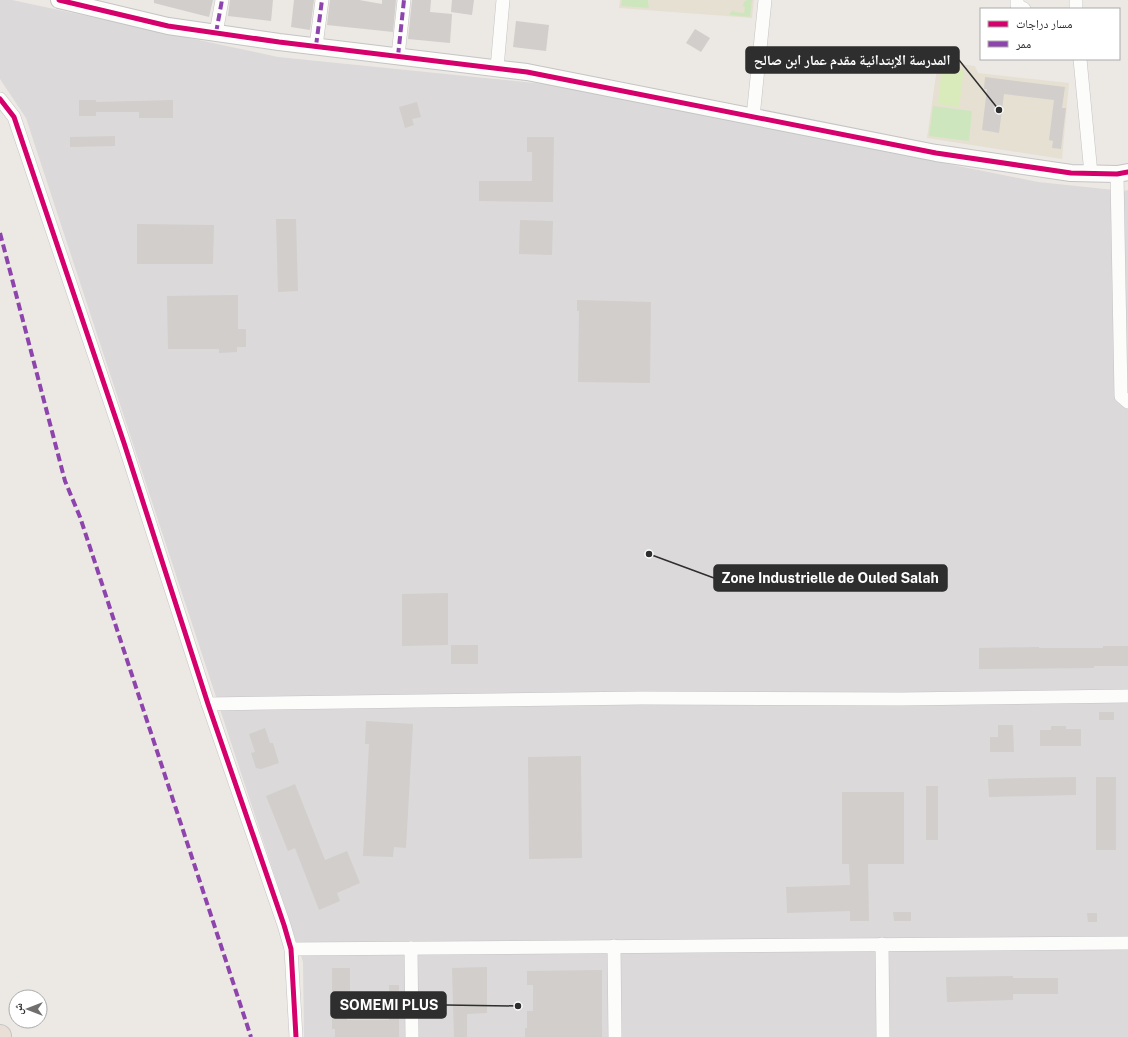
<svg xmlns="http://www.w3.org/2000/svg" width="1128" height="1037" font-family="'Public Sans','Noto Naskh Arabic',sans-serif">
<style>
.industrial{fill:#dcd9db}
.education{fill:#e6e0d3}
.green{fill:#cee6be}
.pitch{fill:#d9eabb}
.building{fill:#d1cecb}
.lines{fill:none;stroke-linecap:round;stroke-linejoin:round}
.minor-casing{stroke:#c5c4c5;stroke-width:14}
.tertiary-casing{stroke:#c5c4c5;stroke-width:18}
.motorway-casing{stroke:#c6c5c4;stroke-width:24}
.minor{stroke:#fcfcfb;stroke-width:13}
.tertiary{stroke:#fcfcfb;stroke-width:16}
.motorway{stroke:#eadfd6;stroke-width:22}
.quiet{stroke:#8e44ad;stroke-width:4;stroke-dasharray:8 4;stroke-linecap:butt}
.cycleway-casing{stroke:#fff;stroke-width:8}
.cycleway{stroke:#d6006c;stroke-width:5}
.leader{fill:none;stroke:#2e2e2e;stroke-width:1.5}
.callout-dot{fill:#2e2e2e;stroke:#fff;stroke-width:1.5}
.callout{fill:#2e2e2e;stroke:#2e2e2e;stroke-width:1.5}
.callout-label{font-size:14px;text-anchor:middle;font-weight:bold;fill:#fff}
</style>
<rect width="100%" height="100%" fill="#ece8e4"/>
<!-- industrial -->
<path class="industrial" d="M0,0H12L278,57L554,85L1038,182L1124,191L1128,190V1037H304L303,962L26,118L0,79Z"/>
<!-- education -->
<g class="education">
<path d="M620,0H754L752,18L619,8Z"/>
<path d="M938,61L975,66L978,73L1069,83L1062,159L927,138Z"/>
</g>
<!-- green -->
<g class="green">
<path d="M622,0H648L649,8L621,6Z"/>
<path d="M747,0H752L750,17L730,15V13L734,10V12L744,13L745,7L743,6L744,2Z"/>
<path d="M933,106L972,111L969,141L929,136Z"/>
</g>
<!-- pitch -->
<path class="pitch" d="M942,67L964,70L959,107L938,104Z"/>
<!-- building -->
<g class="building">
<path d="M154,0H213L209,17L154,3Z"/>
<path d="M230,0H273L271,21L228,16Z"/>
<path d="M294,0H314L310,30L291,27Z"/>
<path d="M330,0H359L382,4V0H396L393,32L327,25Z"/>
<path d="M412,0H431L430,12L452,14L450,43L408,39Z"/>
<path d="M452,0H474L472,15L451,12Z"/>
<path d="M516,21L549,25L546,51L513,47Z"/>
<path d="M695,29L710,38L701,52L686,43Z"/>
<path d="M985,77L1065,87L1062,108H1066L1061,149L1052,148L1053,141L1049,140L1054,100L1004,94L999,133L982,130L987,89H984Z"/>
<path d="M79,100H96V102L173,100V118H139V112H96V116H79Z"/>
<path d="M417,102L421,117L412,119L414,125L405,128L399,107Z"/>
<path d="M115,136V146L70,147V137Z"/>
<path d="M527,137H554L553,202L479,201V181H532V152H527Z"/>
<path d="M276,219H296L298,291L278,292Z"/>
<path d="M520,220L553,221L552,255L519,254Z"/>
<path d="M137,224L214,225L213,264H137Z"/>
<path d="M238,295V329H246V347H237V352L219,353V349H168L167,296Z"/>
<path d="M577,300L651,302L650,383L578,382L579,311H577Z"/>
<path d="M448,593V645L402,646V594Z"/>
<rect x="451" y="645" width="27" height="19"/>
<path d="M1103,646H1128V666H1094V668L979,669V648L1039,647V648H1103Z"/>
<rect x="1099" y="712" width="15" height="8"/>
<path d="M366,721L413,724L406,848L394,847L393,857L363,856L369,744H365Z"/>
<path d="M998,725H1013L1014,752H990V737H998Z"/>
<path d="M1051,726H1066V729H1081V746H1040V730H1051Z"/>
<path d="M265,728L270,743H273L279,763L261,769L256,768L251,753L255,752L249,734Z"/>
<path d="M581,756L582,858L529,859L528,757Z"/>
<path d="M1076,777V795L989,797L988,779Z"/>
<rect x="1096" y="777" width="20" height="73"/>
<path d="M295,784L325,860L347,851L360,883L337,893L340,901L319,910L295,848L288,851L266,796Z"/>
<rect x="926" y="786" width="12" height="54"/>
<path d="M842,792H904V864H868L869,921H850V911L787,913L786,887L850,885L849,864H842Z"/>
<path d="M893,912H911V921H894Z"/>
<path d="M1087,913H1097V922H1088Z"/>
<path d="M487,967V1013L467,1014V1037H454L452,968Z"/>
<path d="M332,968H350V994H346L347,1020H389V985H399V1037H335V1029H332Z"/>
<path d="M602,970V1037H525V1028H527V1011H533V985H527V971Z"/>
<path d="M1013,976V978H1058V994H1013V1000L947,1002L946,977Z"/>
</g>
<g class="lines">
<!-- minor casing -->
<g class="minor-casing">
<g id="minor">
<path d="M1017,0V5L1024,9"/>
<path d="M1076,0V9"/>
<path d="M216,33L222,0"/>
<path d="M316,46L322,0"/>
<path d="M398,56L404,0"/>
<path d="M1080,59L1091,174"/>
<path d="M497,68L503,0"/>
<path d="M0,99L14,117L124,443L208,704L284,925L291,949L296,1037"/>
<path d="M753,117L765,0"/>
<path d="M1117,174L1121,396L1128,402"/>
<path d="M208,704L641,698L901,699L1128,696"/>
<path d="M882,944L883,1037"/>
<path d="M614,946L615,1037"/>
<path d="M411,948L412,1037"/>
<path d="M291,949L1128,943"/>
</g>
</g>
<!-- tertiary casing -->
<g class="tertiary-casing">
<path id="tertiary" d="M59,0L168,26L279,42L527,72L936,153L1071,173L1117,174L1128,172"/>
</g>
<!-- motorway casing -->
<g class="motorway-casing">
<path id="motorway" d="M0,1036V1037"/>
</g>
<!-- minor -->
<use href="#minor" class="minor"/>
<!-- tertiary -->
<use href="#tertiary" class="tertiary"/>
<!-- motorway -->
<use href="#motorway" class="motorway"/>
<!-- quiet -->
<g class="quiet">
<path d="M216,33L222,0"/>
<path d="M316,46L322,0"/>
<path d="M398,56L404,0"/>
<path d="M0,233L65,481L80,517L251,1037"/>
</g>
<!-- cycleway casing -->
<g class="cycleway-casing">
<g id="cycleway">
<path d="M59,0L168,26L279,42L527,72L936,153L1071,173L1117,174L1128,172"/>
<path d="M0,99L14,117L124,443L208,704L284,925L291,949L296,1037"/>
</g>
</g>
<!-- cycleway -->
<use href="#cycleway" class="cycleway"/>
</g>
<!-- callouts -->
<path class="leader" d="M999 110L959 60M649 554L714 578M518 1006L446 1005"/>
<g class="callout-dot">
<circle cx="999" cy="110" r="4"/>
<circle cx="649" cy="554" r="4"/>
<circle cx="518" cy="1006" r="4"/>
</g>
<g class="callout">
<rect x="746" y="47" width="213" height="26" rx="4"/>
<rect x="714" y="565" width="233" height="26" rx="4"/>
<rect x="331" y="992" width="115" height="26" rx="4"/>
</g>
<g class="callout-label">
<text x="852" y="65">المدرسة الإبتدائية مقدم عمار ابن صالح</text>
<text x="830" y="583">Zone Industrielle de Ouled Salah</text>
<text x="389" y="1010">SOMEMI PLUS</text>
</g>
<!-- legend -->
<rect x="980" y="8" width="140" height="52" fill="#ffffff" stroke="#ababab"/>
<rect x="988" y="21" width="20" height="6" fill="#d6006c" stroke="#ababab"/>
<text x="1016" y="28" font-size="12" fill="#2e2e2e">مسار دراجات</text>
<rect x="988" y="41" width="20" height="6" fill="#8e44ad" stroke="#ababab"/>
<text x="1016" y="48" font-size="12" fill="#2e2e2e">ممر</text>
<!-- north arrow -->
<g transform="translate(28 1009) rotate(270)"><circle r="19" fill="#ffffff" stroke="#ababab"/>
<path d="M0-3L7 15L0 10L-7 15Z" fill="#706f6e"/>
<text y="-6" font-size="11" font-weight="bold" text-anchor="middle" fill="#2e2e2e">ش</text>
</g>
</svg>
